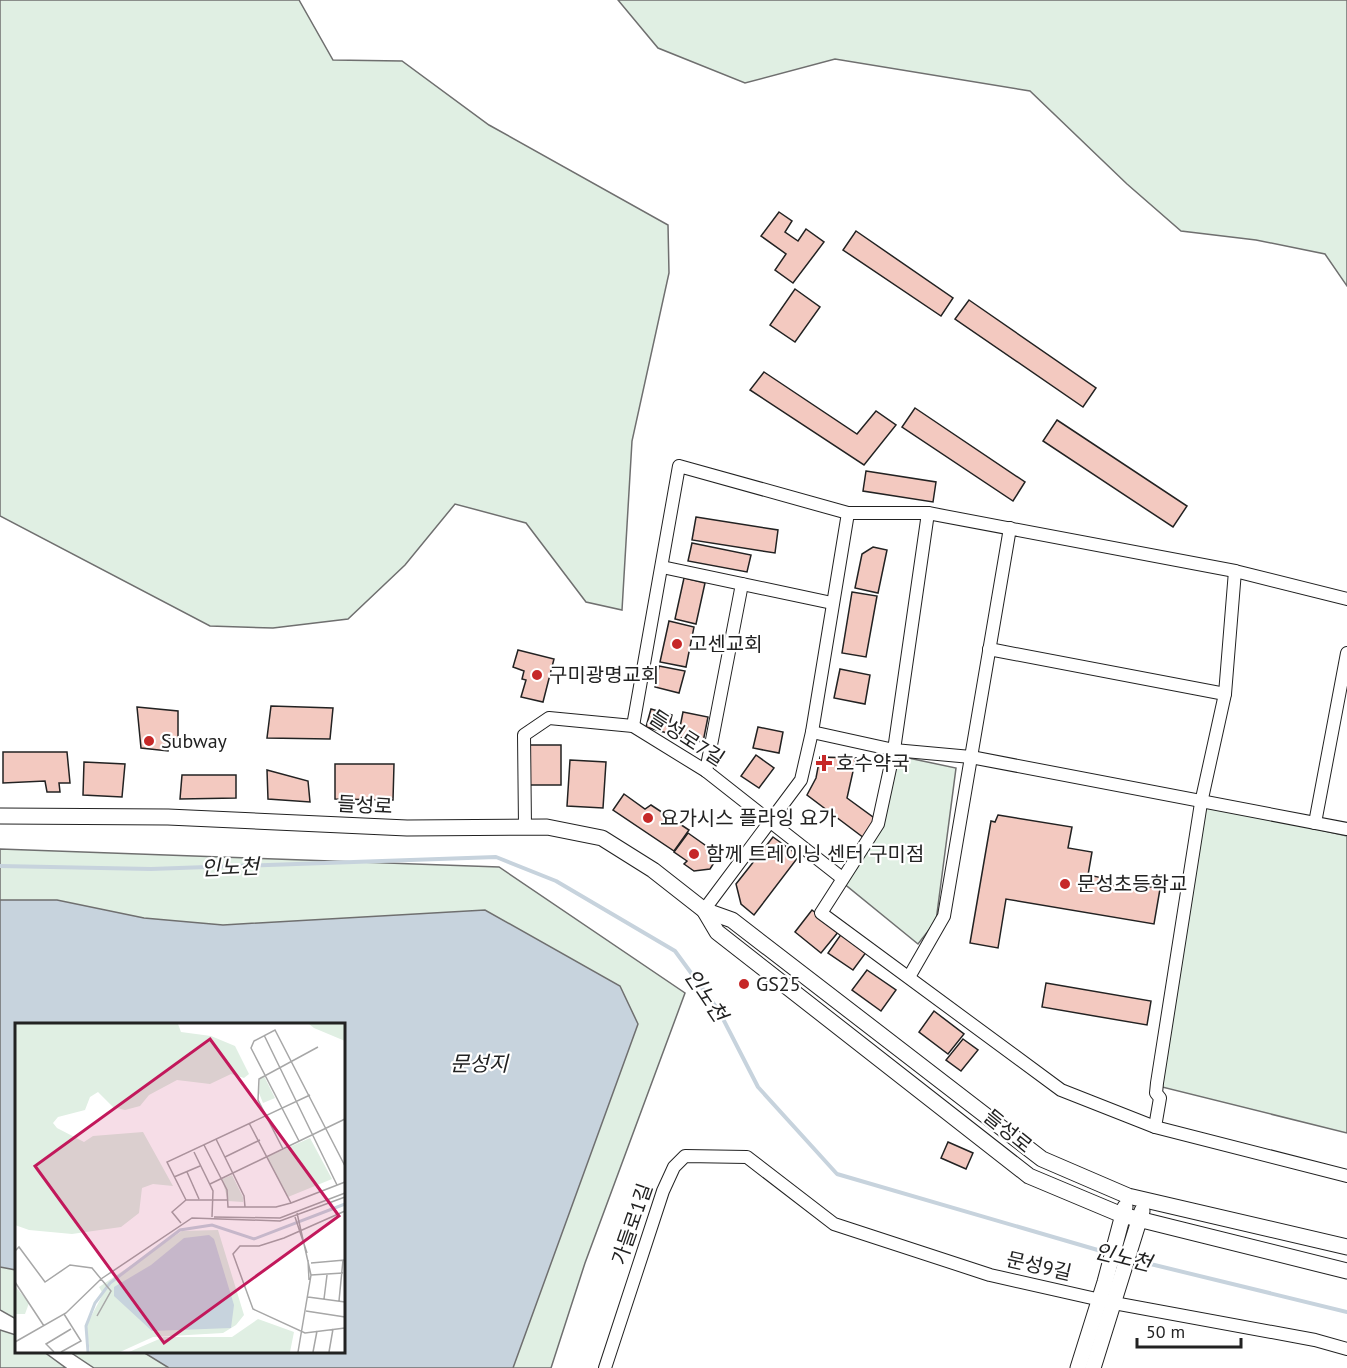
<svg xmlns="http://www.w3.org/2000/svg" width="1347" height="1368" font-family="'PT Sans','Noto Sans KR',sans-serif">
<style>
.green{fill:#e0efe3;stroke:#6f6f6f;stroke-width:1.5}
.water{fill:#c7d3dd;stroke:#6f6f6f;stroke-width:1.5}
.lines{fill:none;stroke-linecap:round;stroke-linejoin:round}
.stream{stroke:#c7d3dd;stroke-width:4}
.building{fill:#f3c9c0;stroke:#222;stroke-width:1.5}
.minor-casing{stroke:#222;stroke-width:14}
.tertiary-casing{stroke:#222;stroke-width:17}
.minor{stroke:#fff;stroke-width:12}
.tertiary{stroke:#fff;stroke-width:15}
.poi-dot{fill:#c62828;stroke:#fff;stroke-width:2}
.labels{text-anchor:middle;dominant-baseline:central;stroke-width:4.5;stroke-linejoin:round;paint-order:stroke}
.poi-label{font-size:20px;fill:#222;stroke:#fff;text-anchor:start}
.street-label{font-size:20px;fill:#222;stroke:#fff}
.water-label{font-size:21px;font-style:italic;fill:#222;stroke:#fff}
.inset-river{fill:none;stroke:#c7d3dd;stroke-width:3}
.inset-road{fill:none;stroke:#a7a7a7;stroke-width:1.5}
.view{fill:#c2185b;fill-opacity:0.15;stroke:#c2185b;stroke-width:3}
.inset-edge{fill:none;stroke:#222;stroke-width:3}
</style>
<rect width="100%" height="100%" fill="#fff"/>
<!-- green -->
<g class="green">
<path d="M0,0H299L333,60L402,61L489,125L668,225L669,273L632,441L622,610L586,602L526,523L455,504L405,565L348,619L273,628L210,626L0,516Z"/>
<path d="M618,0H1347V286L1325,254L1256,240L1181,231L1127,184L1030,91L835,59L745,83L658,48Z"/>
<path d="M894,755L956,768L936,921L918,944L842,882L879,825Z"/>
<path d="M1201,803L1347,836V1133L1162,1087Z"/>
<path d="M0,849L499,867L685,993L585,1263L551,1368H94L70,1352H344V1024H16V1319L0,1310Z"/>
<path d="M0,1330L16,1335V1352H44L66,1368H0Z"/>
</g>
<!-- water -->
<path class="water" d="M0,900H57L144,918L223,925L485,910L620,986L638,1024L513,1368H169L143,1352H344V1024H16V1270L0,1267Z"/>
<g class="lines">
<!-- stream -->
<g class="stream">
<path d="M0,866L151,869L496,857L556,881L675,951L719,1011L758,1087L837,1174L1108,1253"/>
<path d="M1130,1259L1347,1312"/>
</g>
</g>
<!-- building -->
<g class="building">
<path d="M779,212L792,221L785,232L798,241L806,229L824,242L793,283L775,270L786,254L761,236Z"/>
<path d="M856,231L953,298L941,316L843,250Z"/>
<path d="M795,289L820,307L795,342L770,325Z"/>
<path d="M969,300L1096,388L1083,407L955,319Z"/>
<path d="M764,372L857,434L876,411L896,425L864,465L750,390Z"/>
<path d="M915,408L1025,482L1013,501L902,427Z"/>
<path d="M1057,420L1187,506L1173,527L1043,441Z"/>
<path d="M866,471L936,482L933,502L863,491Z"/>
<path d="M696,517L778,530L775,553L692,540Z"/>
<path d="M692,543L751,555L747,572L688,561Z"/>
<path d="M873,547L887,550L878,593L855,588L862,554Z"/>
<path d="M684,578L705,583L696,624L675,619Z"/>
<path d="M852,592L877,596L866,657L842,653Z"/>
<path d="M669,621L694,627L686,667L660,662Z"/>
<path d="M518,650L554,659L543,702L521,697L526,680L522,679L524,671L513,667Z"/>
<path d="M659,666L685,671L679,693L655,687Z"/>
<path d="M840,669L870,675L865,704L834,698Z"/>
<path d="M271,706L333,708L330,739L267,738Z"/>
<path d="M137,707L178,711V739L168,738V751L141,748Z"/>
<path d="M651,709L672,715L667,733L646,727Z"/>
<path d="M683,712L708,717L703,742L678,737Z"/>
<path d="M758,727L783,732L779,753L753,748Z"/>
<rect x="524" y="745" width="37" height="40"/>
<path d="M3,752H67L70,783H59L60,792H47L45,781L3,783Z"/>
<path d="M756,755L774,768L759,788L741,776Z"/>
<path d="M820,757L856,758L847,798L877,820L864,838L807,795L816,778Z"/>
<path d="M570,760L606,762L603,808L567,806Z"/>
<path d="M84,762L125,764L122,797L83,795Z"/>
<path d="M335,764H394L393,800L335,799Z"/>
<path d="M267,770L308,781L310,802L268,799Z"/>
<path d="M182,775H236V798L180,799Z"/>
<path d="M624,794L645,809L651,805L689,830L674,851L613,810Z"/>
<path d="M998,815L1072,827L1068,848L1092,852L1088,875L1108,879L1107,884L1136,889L1137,884L1160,889L1154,924L1006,899L998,948L970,943L991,821L995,822Z"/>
<path d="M688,833L719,855L710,869L694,871L684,864L687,861L674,852Z"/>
<path d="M773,837L799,856L754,915L741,904L736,884Z"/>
<path d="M812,910L839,931L821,953L795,932Z"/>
<path d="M842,933L867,951L853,970L828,953Z"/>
<path d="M867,970L896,990L881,1011L852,990Z"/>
<path d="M1046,983L1151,1001L1147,1025L1042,1007Z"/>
<path d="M934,1011L964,1034L948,1054L919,1032Z"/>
<path d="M963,1039L978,1050L961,1071L946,1060Z"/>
<path d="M948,1142L973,1153L966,1169L941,1158Z"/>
</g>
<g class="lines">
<!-- minor casing -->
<g class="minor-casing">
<g id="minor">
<path d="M928,513L894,750L878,824L821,913L1061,1090L1155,1127"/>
<path d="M662,567L832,603"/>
<path d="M1235,571L1225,694L1201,803L1157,1083L1156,1093L1160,1098L1155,1127L1347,1176"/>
<path d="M989,649L1225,694"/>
<path d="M633,726L679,466L848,513H928L1235,571L1347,599"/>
<path d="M812,732L894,750L971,757L1347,829"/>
<path d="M706,771L742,584"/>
<path d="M1315,823L1347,653"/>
<path d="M525,826L524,735L549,718L633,726L706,771L842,878"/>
<path d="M704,910L801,780L812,732L848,513"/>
<path d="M909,977L944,916L1010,528"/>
<path d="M605,1368L663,1191L674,1167L685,1156L747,1157L834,1224L990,1275L1114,1303L1315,1340L1347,1349"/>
</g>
</g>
<!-- tertiary casing -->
<g class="tertiary-casing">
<g id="tertiary">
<path d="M0,816L168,817L407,828L547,827L602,838L653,870L704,910L732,920L1042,1159L1128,1196L1347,1247"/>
<path d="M704,910L717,932L1029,1176L1122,1215L1347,1271"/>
<path d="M1078,1368L1105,1282L1125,1207"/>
<path d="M1093,1368L1142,1211"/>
</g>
</g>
<!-- minor -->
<use href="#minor" class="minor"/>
<!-- tertiary -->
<use href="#tertiary" class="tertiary"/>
</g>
<!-- markers -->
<g class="poi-dot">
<circle cx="677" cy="644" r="6"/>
<circle cx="537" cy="675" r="6"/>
<circle cx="149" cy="741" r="6"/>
<path d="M821 754h6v6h6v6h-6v6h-6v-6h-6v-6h6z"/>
<circle cx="648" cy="818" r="6"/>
<circle cx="694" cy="854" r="6"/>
<circle cx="1065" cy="884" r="6"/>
<circle cx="744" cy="984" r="6"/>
</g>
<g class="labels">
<!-- poi labels -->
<g class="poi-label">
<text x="689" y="644">고센교회</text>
<text x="549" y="675">구미광명교회</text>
<text x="161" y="741">Subway</text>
<text x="836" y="763">호수약국</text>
<text x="660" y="818">요가시스 플라잉 요가</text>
<text x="706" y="854">함께 트레이닝 센터 구미점</text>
<text x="1077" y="884">문성초등학교</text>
<text x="756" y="984">GS25</text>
</g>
<!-- street labels -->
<g class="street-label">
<text transform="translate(687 738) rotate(33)">들성로7길</text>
<text transform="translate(365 805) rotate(3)">들성로</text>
<text transform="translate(1008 1131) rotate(39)">들성로</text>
<text transform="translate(632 1224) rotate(-71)">가들로1길</text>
<text transform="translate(1039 1266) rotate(13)">문성9길</text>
</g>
<!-- water labels -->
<g class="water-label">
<text transform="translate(230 867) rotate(-2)">인노천</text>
<text transform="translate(706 995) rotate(56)">인노천</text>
<text x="479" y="1063">문성지</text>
<text transform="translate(1123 1257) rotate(14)">인노천</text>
</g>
</g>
<!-- overview -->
<g transform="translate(15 1023)">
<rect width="330" height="330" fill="#fff"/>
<path d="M0,1H163L166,9L196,13L220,23L234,51L229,55L216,51L195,61L162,57L134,72L125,83L110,87L98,84L83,69L75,74L70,87L43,94L38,100L42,105L69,119L78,113L128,109L158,163L138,161L127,165L124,190L106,204L57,211L14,207L0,202ZM294,1H330V18L299,5ZM249,53L260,75L248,80L244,70L245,54ZM295,115L317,156L273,174L252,134ZM217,152L228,174V179L213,178L207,156ZM203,207L229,292L221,302L208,310L138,314L105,329H75L71,303L88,271L84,264L167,208ZM0,263L14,280L10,291H0ZM243,296L279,309L275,329H114L149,314H217Z" fill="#e0efe3"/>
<path d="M194,212L199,216L219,282L216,305L137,308L99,273V264L136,242L169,215Z" fill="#c7d3dd"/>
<path class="inset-river" d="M73,329L71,303L80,280L95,260L165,207L197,202L239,216L330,181"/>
<path class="inset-road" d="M249,12L322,162M234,100L276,180L330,159M201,116L229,173L230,184M284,118L236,25L239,18L260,7L330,143M189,122L212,167L213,184H261L276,180M268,126L243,77L244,56L303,24M179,129L198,168L197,194M210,134L245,117M172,149L184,176M159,154L185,143M195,161L330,96M171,177L152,139L295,72M330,188L269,215L244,223H225L218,231L238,286L290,310L330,305M282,190L296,252L283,329M199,194L265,195L330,170M280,194L292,230M166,200L157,189L171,177H212M0,228L4,224L30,259L55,242L77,245L96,268L82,293M293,237L294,257M296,240L330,237M296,252L328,250M0,259L29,303M293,274L330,279M309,276L312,252M324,278L328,237M291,288L330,294M0,319L51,290L86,256L177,195L265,198L330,174M39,329L31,321L56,306M46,329L66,318L49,291M298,329L302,308M314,329L318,306"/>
<path class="view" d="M195,16L324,193L149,320L20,143Z"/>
<rect width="330" height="330" class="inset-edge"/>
</g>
<!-- scale -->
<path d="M1137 1338v9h104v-9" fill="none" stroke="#222222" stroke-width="3"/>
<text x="1146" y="1338" font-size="18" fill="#222222" stroke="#ffffff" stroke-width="4.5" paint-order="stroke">50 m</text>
</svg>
